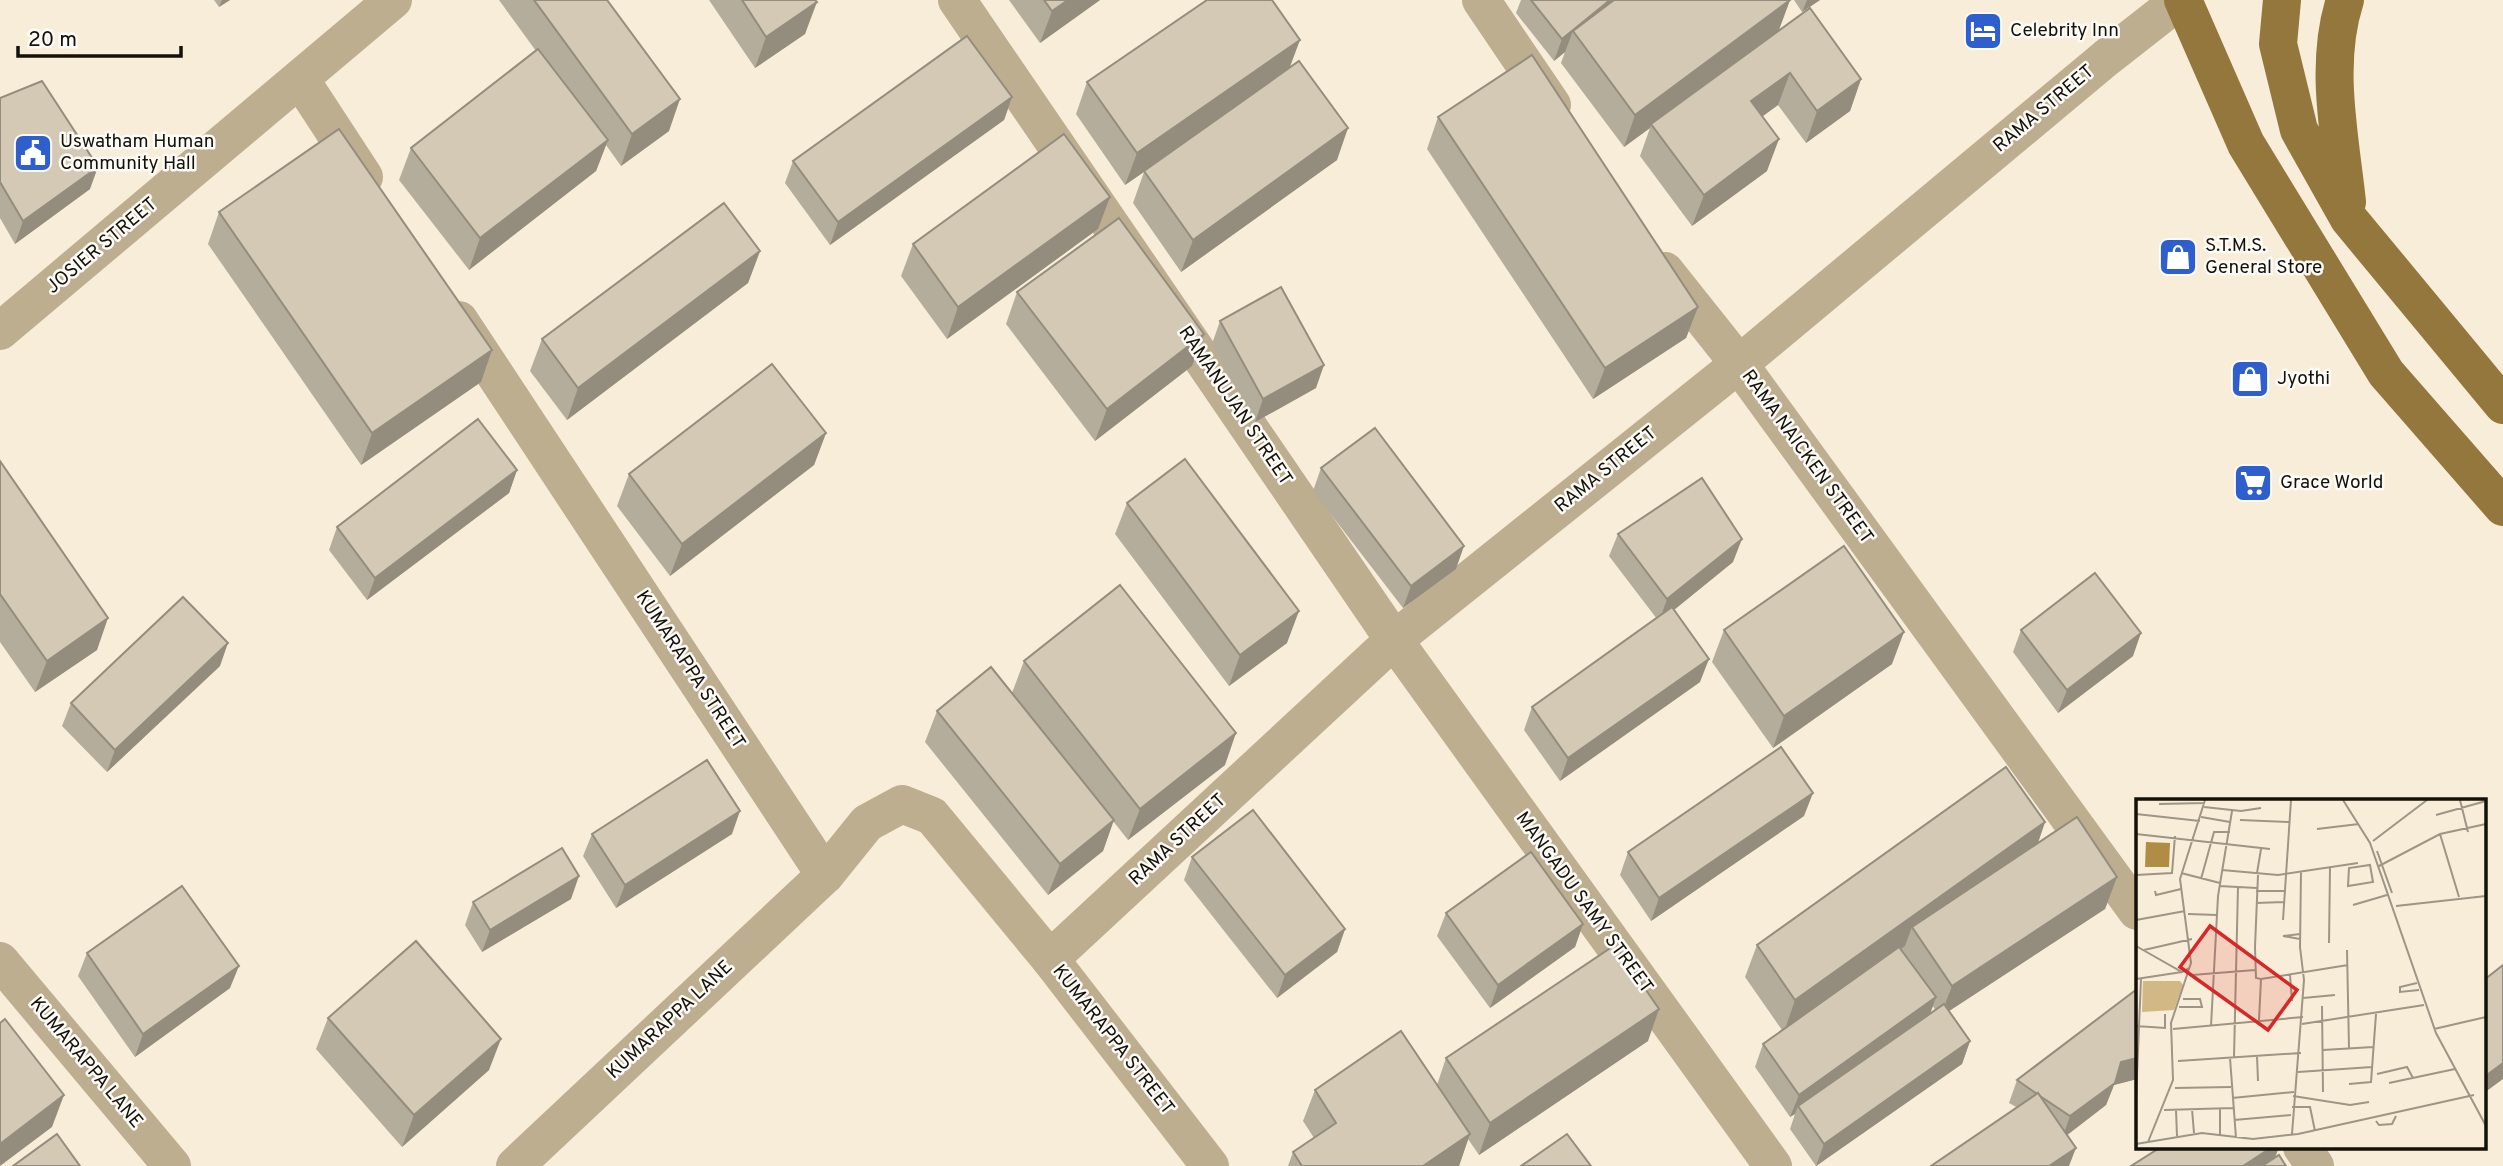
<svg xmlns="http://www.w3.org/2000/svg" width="2503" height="1166" font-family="Overpass,sans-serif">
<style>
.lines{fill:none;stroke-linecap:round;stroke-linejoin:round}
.minor{stroke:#bdae90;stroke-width:38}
.major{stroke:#93773c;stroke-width:38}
.wall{fill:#b5ad9b;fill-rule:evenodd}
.shaded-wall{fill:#948d7e}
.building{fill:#d3c9b4;stroke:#948d7e;stroke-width:2}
.labels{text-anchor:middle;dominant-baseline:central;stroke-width:5;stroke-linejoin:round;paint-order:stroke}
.poi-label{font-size:19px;fill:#141109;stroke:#fdfbf7;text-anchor:start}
.street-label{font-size:19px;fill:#141109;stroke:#fdfbf7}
.inset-road{fill:none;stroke:#9d9585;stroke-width:2}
.view{fill:#d62828;fill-opacity:0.15;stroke:#d62828;stroke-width:3.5}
.inset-edge{fill:none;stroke:#141109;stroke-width:3.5}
</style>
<rect width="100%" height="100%" fill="#f8edd8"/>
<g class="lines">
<!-- minor -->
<g class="minor">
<path d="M957,0L1394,640L1773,1166"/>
<path d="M1481,0L1552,105"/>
<path d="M300,79L364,177"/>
<path d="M1665,271L1739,364L2137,911"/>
<path d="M459,320L825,875"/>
<path d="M0,331L393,0"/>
<path d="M1050,959L1394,640L1739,364L2106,58L2180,0"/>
<path d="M0,961L172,1166"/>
<path d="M2302,1147L2315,1166"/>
<path d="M515,1166L825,875L867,823L902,804L932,816L1050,959L1210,1166"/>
</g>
<!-- major -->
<g class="major">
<path d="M2183,0L2246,144L2386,373L2503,507"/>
<path d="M2282,0L2278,44L2299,130L2349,219L2503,405"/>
<path d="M2345,0C2324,65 2340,136 2347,202"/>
</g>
</g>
<!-- wall -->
<g class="wall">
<path d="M214,0H230L219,7Z"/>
<path d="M499,0H607L669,131L621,166L606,145L596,171L469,270L399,180L411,148L536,51Z"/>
<path d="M709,0H815L805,34L755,68Z"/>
<path d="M1009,0H1100L1040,43Z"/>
<path d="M1521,0H1790L1779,30L1861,79L1850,111L1806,143L1778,105L1762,116L1767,171L1692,226L1640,156L1650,128L1624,147L1561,63L1565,52L1554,61L1516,13Z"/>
<path d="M1794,0H1820L1802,12Z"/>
<path d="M1290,67L1337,160L1181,272L1133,203L1144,172L1125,185L1076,114L1087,82Z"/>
<path d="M1012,97L1004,120L830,245L785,183L793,161Z"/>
<path d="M0,98L90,189L15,244L0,218Z"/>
<path d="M1438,117L1698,307L1686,338L1593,399L1427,149Z"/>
<path d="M1110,197L1098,229L947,339L901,276L913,244Z"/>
<path d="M219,212L481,382L361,465L208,244Z"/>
<path d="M760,251L748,283L567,420L530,371L542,339Z"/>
<path d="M1017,292L1204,334L1192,366L1095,441L1006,324Z"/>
<path d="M1220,321L1316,388L1255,422L1212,344Z"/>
<path d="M826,433L814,465L670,576L617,506L629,474Z"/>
<path d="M0,461L97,650L35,692L0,642Z"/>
<path d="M1321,468L1456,569L1403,608L1313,491Z"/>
<path d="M517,470L509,493L367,600L329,550L337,527Z"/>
<path d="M1127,503L1287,643L1229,686L1115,534Z"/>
<path d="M1618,534L1733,562L1674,610L1700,682L1560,781L1524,730L1532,707L1657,619L1609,556Z"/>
<path d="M1724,630L1892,664L1773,748L1712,662Z"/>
<path d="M2021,630L2133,656L2058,713L2013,652Z"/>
<path d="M1024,661L1225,765L1128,840L1113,821L1103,851L1048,895L925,742L937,711L1012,693Z"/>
<path d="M220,666L107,772L62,726L71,703Z"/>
<path d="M1804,816L1651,921L1620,875L1628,852Z"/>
<path d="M2045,822L2038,843L2117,877L2105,909L1949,1011L1970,1041L1962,1064L1816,1166L1790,1129L1795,1114L1790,1117L1755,1067L1763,1044L1782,1030L1745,977L1757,945ZM1933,1006L1935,1010L1929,1015Z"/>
<path d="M592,834H732L616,908L583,856Z"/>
<path d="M1192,857L1345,929L1337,952L1277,998L1184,880Z"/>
<path d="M571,899L482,952L465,925L473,902Z"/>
<path d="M1446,913L1583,924L1575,947L1490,1008L1437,936Z"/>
<path d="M87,953L230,988L135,1057L78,976Z"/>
<path d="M2137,989V1079L2114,1085L2106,1105L2067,1135L2009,1103L2017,1080Z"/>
<path d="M328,1018L489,1070L402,1147L316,1049Z"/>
<path d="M1648,1041L1479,1155L1468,1139L1459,1166H1288L1293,1152L1314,1138L1303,1121L1315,1090L1437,1085L1446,1058Z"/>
</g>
<!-- shaded-wall -->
<g class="shaded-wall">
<path d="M222,0H230L219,7Z"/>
<path d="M1068,0H1100L1040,43L1052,11Z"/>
<path d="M1610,0H1630L1573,31L1565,52L1554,61L1562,39Z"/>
<path d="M1790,0L1778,32L1651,124L1650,128L1624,147L1635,115Z"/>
<path d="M1807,0H1820L1802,12Z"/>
<path d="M817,2L805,34L755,68L766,37Z"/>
<path d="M1300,40L1288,72L1125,185L1137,153Z"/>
<path d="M1790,73L1778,105L1740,133L1751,101Z"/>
<path d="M1861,79L1850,111L1806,143L1817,111Z"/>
<path d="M1012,97L1004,120L830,245L838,222Z"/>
<path d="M680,99L669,131L621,166L632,134Z"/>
<path d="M1348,128L1337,160L1181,272L1193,240Z"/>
<path d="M1779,139L1767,171L1692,226L1704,195Z"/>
<path d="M608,140L596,171L469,270L480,238Z"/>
<path d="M98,167L90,189L15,244L23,221Z"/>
<path d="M1110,197L1098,229L947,339L958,307Z"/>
<path d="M760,251L748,283L567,420L578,388Z"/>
<path d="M1698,307L1686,338L1593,399L1605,368Z"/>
<path d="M1204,334L1192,366L1095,441L1107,409Z"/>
<path d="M492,350L481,382L361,465L372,433Z"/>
<path d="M1324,365L1316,388L1255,422L1263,399Z"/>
<path d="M826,433L814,465L670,576L682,544Z"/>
<path d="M517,470L509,493L367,600L375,578Z"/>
<path d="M1742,539L1733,562L1659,622L1667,599Z"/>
<path d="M1464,546L1456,569L1403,608L1411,586Z"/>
<path d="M1299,611L1287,643L1229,686L1240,655Z"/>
<path d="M108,618L97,650L35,692L47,661Z"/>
<path d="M1904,632L1892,664L1773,748L1784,716Z"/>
<path d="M2141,633L2133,656L2058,713L2067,690Z"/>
<path d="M228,643L220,666L107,772L115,750Z"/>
<path d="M1709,659L1700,682L1560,781L1568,758Z"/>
<path d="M1236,733L1225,765L1128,840L1140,809Z"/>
<path d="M1813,793L1804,816L1651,921L1659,898Z"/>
<path d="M740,811L732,834L616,908L625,885Z"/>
<path d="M1114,820L1103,851L1048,895L1060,864Z"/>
<path d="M2045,822L2034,854L1912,927L1905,946L1784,1032L1795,1000Z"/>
<path d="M579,876L571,899L482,952L490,930Z"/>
<path d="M2117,877L2105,909L1940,1017L1952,986Z"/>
<path d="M1583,924L1575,947L1490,1008L1498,985Z"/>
<path d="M1345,929L1337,952L1277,998L1285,975Z"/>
<path d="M239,966L230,988L135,1057L143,1034Z"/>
<path d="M1936,997L1928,1020L1798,1106L1795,1114L1790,1117L1799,1095Z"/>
<path d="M1659,1009L1648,1041L1479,1155L1490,1123Z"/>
<path d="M501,1039L489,1070L402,1147L414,1115Z"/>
<path d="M1970,1041L1962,1064L1816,1166L1824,1144Z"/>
<path d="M2137,1058V1079L2114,1085L2106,1105L2062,1139L2070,1116L2121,1062Z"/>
<path d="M2503,1063V1079L2484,1093V1077Z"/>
<path d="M64,1095L52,1127L0,1166V1144Z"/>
<path d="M1470,1134L1459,1166H1423Z"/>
<path d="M2272,1147H2279L2272,1166H2243Z"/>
<path d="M2076,1148L2069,1166H2049Z"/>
</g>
<!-- building -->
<g class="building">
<path d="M534,0H607L680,99L632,134Z"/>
<path d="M742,0H815L817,2L766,37Z"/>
<path d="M1044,0H1068L1052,11Z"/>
<path d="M1207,0H1272L1300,40L1137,153L1087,82Z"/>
<path d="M1531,0H1610L1562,39Z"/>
<path d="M1614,0H1790L1635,115L1573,31Z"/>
<path d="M1810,8L1861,79L1817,111L1790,73L1751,101L1779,139L1704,195L1651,124Z"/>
<path d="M967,36L1012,97L838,222L793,161Z"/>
<path d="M538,49L608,140L480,238L411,148Z"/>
<path d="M1532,55L1698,307L1605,368L1438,117Z"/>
<path d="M1299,61L1348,128L1193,240L1144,171Z"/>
<path d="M42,81L98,167L23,221L0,182V98Z"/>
<path d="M339,129L492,350L372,433L219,212Z"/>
<path d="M1064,134L1110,197L958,307L913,244Z"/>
<path d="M724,203L760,251L578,388L542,339Z"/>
<path d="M1119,218L1204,334L1107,409L1017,292Z"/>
<path d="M1281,287L1324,365L1263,399L1220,321Z"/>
<path d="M772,364L826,433L682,544L629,474Z"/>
<path d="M478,419L517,470L375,578L337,527Z"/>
<path d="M1375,428L1464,546L1411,586L1321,468Z"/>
<path d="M1185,459L1299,611L1240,655L1127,503Z"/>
<path d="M0,461L108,618L47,661L0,594Z"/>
<path d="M1702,478L1742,539L1667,599L1618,534Z"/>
<path d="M1844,546L1904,632L1784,716L1724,630Z"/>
<path d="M2095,573L2141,633L2067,690L2021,630Z"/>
<path d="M1120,585L1236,733L1140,809L1024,661Z"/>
<path d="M183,597L228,643L115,750L71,703Z"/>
<path d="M1672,607L1709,659L1568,758L1532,707Z"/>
<path d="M991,667L1114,820L1060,864L937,711Z"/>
<path d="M1781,747L1813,793L1659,898L1628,852Z"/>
<path d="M707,760L740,811L625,885L592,834Z"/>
<path d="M2006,767L2045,822L1795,1000L1757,945Z"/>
<path d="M1253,810L1345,929L1285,975L1192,857Z"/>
<path d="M2077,817L2117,877L1952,986L1912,927Z"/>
<path d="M562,848L579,876L490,930L473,902Z"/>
<path d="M1531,852L1583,924L1498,985L1446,913Z"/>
<path d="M182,886L239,966L143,1034L87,953Z"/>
<path d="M416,941L501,1039L414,1115L328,1018Z"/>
<path d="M1615,945L1659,1009L1490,1123L1446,1058Z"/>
<path d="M1899,947L1936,997L1799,1095L1763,1044Z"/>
<path d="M2503,965V1063L2484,1077V980Z"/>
<path d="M2137,989V1058L2121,1062L2115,1083L2070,1116L2040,1096L2038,1093L2037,1094L2017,1080Z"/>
<path d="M1944,1004L1970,1041L1824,1144L1798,1106Z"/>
<path d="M5,1019L64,1095L0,1144V1023Z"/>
<path d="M1401,1031L1470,1134L1423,1166H1302L1293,1152L1336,1123L1315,1090Z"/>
<path d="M2038,1093L2076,1148L2049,1166H1931Z"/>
<path d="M57,1134L80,1166H13Z"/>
<path d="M1567,1134L1591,1166H1521Z"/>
<path d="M2161,1147H2272L2243,1166H2131Z"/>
<path d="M2279,1155L2286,1166H2262Z"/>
</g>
<!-- icons -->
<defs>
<g id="hotel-square" transform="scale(2.0125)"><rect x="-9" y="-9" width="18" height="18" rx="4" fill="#2f5ecd" stroke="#fdfbf7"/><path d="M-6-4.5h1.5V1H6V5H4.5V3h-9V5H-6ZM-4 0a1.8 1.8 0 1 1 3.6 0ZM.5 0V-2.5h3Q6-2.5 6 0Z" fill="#fff"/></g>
<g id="civic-square" transform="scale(2.0125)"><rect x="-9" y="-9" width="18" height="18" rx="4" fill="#2f5ecd" stroke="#fdfbf7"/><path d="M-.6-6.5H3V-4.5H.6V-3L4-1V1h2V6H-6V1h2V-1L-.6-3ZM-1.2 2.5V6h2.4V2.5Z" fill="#fff"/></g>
<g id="shop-square" transform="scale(2.0125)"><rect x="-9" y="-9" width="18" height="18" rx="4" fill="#2f5ecd" stroke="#fdfbf7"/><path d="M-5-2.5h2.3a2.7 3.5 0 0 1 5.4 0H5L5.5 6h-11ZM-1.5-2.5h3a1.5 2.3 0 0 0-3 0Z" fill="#fff"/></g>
<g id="supermarket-square" transform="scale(2.0125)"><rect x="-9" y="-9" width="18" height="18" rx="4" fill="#2f5ecd" stroke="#fdfbf7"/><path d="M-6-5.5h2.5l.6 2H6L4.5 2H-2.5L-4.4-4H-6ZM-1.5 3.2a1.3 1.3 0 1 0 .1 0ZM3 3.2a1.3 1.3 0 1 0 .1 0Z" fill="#fff"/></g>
</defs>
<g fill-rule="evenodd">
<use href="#hotel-square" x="1983" y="31"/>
<use href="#civic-square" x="33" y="153"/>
<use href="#shop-square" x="2178" y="257"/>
<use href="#shop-square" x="2250" y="379"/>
<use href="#supermarket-square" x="2253" y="483"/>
</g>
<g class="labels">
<!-- poi labels -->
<g class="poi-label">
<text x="2010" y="31">Celebrity Inn</text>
<text x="60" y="142">Uswatham Human<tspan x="60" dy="22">Community Hall</tspan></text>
<text x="2205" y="246">S.T.M.S.<tspan x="2205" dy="22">General Store</tspan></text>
<text x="2277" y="379">Jyothi</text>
<text x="2280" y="483">Grace World</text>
</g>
<!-- street labels -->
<g class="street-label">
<text transform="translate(2044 109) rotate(-40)">RAMA STREET</text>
<text transform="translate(102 246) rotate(-40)">JOSIER STREET</text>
<text transform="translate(1235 406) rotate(56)">RAMANUJAN STREET</text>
<text transform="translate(1807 457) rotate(54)">RAMA NAICKEN STREET</text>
<text transform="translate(1606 470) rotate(-39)">RAMA STREET</text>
<text transform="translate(690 670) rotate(57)">KUMARAPPA STREET</text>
<text transform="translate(1178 840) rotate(-43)">RAMA STREET</text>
<text transform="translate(1584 903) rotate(54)">MANGADU SAMY STREET</text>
<text transform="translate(670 1020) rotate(-43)">KUMARAPPA LANE</text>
<text transform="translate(1113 1040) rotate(52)">KUMARAPPA STREET</text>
<text transform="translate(86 1063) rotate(50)">KUMARAPPA LANE</text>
</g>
</g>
<!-- overview -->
<g transform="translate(2136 799)">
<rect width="350" height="350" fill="#f8edd8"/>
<path d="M7,182H44L47,186L38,211L6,213Z" fill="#d2b885"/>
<path d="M10,43L34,44L33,68H9Z" fill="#af8d45"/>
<path class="inset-road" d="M207,1L234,44L300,234L350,327M324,1L332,33M23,5L69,4M68,8L105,12L125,9M0,15L64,22M300,16L350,2M65,18L94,23M104,21L153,23M181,30L223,25M0,35L134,50M304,35L323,98M237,42L291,1M241,52L256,94M234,66L237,83L212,87L213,69ZM243,67L304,35L350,25M86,71L142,76L222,64M45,74L84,84M121,74L125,50M0,76L36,74L39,37M122,76L119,148L120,179L125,180L123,221M65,80L78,33H94M83,87L121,89M19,92L20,96L45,90M120,92H148M120,104L148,103M217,106L251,96M260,107L350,97M52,115L81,116M0,121L49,112M147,121L155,1M164,140L147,137L164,135M193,144L194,69M0,147L46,173L53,169M8,151L56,140M211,151L213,249M56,176L119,171M154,176L156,202M0,180L46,173M125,180L212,166M281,184L264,188V193L283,191M167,199L199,196M186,207L187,293M43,208H66L64,200H47M166,225L288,206M0,227L29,229V215M75,227L82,97L96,12M37,230L167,218M298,230L350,218M187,251L237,248M121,257L122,282M98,258L102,88M94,259L100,339M42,262L165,254M162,273L236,268M241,275L271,268L277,279M253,284L319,270M213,285L235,283L240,215M39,289L95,288M157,297L214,306L233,303M0,299L5,180M96,299L158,293M156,308H174L179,332M56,310L58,334M28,311L97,309M40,311L41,337M98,321L155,316M240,322L243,326L256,325L260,317M156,335L168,181L164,148L165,73M84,336V310M12,343L37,281L35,224L55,164L44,80L69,1M0,345L66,334L117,340L162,335L338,296"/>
<path class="view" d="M74,127L161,191L132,231L44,168Z"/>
<rect width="350" height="350" class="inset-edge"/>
</g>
<!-- scale -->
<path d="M18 46v10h163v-10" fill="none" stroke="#141109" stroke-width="3.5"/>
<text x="28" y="46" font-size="21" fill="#141109" stroke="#fdfbf7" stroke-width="5" paint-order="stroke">20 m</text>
</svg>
